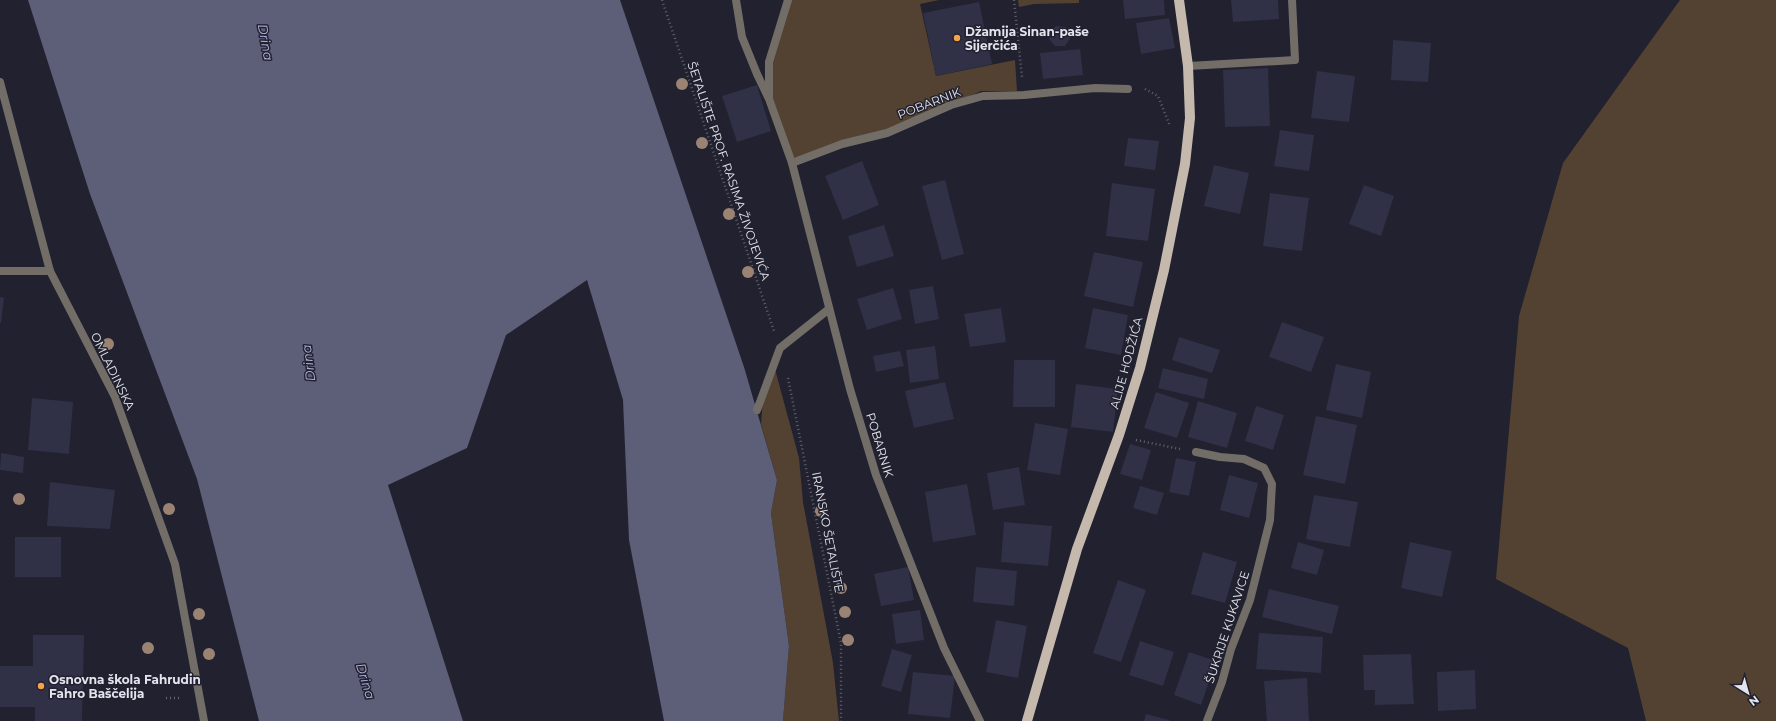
<svg xmlns="http://www.w3.org/2000/svg" width="1776" height="721" font-family="Montserrat,sans-serif">
<style>
.green{fill:#534231}
.water{fill:#5d5e77}
.building{fill:#303047}
.lines{fill:none;stroke-linecap:round;stroke-linejoin:round}
.path{stroke:#63636f;stroke-width:2.5;stroke-dasharray:1 3;stroke-linecap:butt}
.lane{stroke:#736d67;stroke-width:8}
.street{stroke:#736d67;stroke-width:8}
.primary{stroke:#c5b8ad;stroke-width:10}
.tree{fill:#9b8374}
.poi-dot{fill:#f6a247;stroke:#21212f;stroke-width:1.5}
.labels{text-anchor:middle;dominant-baseline:central;stroke-width:3;stroke-linejoin:round;paint-order:stroke}
.poi-label{font-size:12px;font-weight:bold;fill:#e3e4ed;stroke:#21212f;text-anchor:start}
.street-label{font-size:12px;fill:#e3e4ed;stroke:#21212f}
.water-label{font-size:13px;font-style:italic;fill:#b8b9eb;stroke:#21212f}
</style>
<rect width="100%" height="100%" fill="#21212f"/>
<!-- green -->
<g class="green">
<path d="M788,0H939L920,4L936,76L1015,60L1017,91H981L887,133L790,159L769,99V62Z"/>
<path d="M1018,0H1079V3L1034,4L1019,7Z"/>
<path d="M1680,0H1776V721H1646L1628,648L1496,579L1519,316L1563,163Z"/>
<path d="M775,369L799,458L803,502L833,663L839,721H783L789,646L771,513L777,480L761,424L763,399Z"/>
</g>
<!-- water -->
<path class="water" d="M28,0H620L744,367L777,480L771,513L789,646L783,721H664L629,540L623,400L587,280L506,335L467,448L388,485L463,721H259L197,479L90,194Z"/>
<!-- building -->
<g class="building">
<path d="M1123,0H1164L1165,15L1125,19Z"/>
<path d="M1231,0H1278L1279,19L1233,22Z"/>
<path d="M979,2L992,64L936,76L923,13Z"/>
<path d="M1169,18L1175,48L1141,54L1136,23Z"/>
<path d="M1056,26L1066,27L1071,37L1065,46H1055L1049,39L1050,32Z"/>
<path d="M1393,40L1431,43L1428,82L1391,80Z"/>
<path d="M1080,49L1083,75L1043,79L1040,53Z"/>
<path d="M1268,68L1270,126L1225,127L1223,70Z"/>
<path d="M1317,71L1355,76L1349,122L1311,118Z"/>
<path d="M757,85L771,131L737,142L722,96Z"/>
<path d="M1280,130L1314,135L1309,171L1274,166Z"/>
<path d="M1128,138L1159,141L1155,170L1124,166Z"/>
<path d="M862,161L879,205L843,220L825,176Z"/>
<path d="M1214,165L1249,173L1240,214L1204,206Z"/>
<path d="M945,180L964,254L942,260L922,186Z"/>
<path d="M1112,183L1155,189L1148,241L1106,236Z"/>
<path d="M1364,185L1394,196L1381,236L1349,224Z"/>
<path d="M1270,193L1309,198L1302,251L1263,246Z"/>
<path d="M884,225L894,256L857,267L848,236Z"/>
<path d="M1094,252L1143,262L1133,307L1084,296Z"/>
<path d="M933,286L939,319L915,324L909,290Z"/>
<path d="M893,288L902,319L867,330L857,299Z"/>
<path d="M0,297L4,298L1,323H0Z"/>
<path d="M1001,308L1006,342L970,347L964,314Z"/>
<path d="M1093,308L1128,315L1121,355L1085,348Z"/>
<path d="M1282,322L1324,337L1311,372L1269,357Z"/>
<path d="M1179,337L1220,350L1212,373L1172,360Z"/>
<path d="M935,346L939,379L910,383L906,350Z"/>
<path d="M900,351L904,366L876,372L873,356Z"/>
<path d="M1014,360H1055V407H1013Z"/>
<path d="M1336,364L1371,372L1362,418L1326,410Z"/>
<path d="M1163,368L1208,379L1204,399L1158,388Z"/>
<path d="M945,382L954,419L914,428L905,391Z"/>
<path d="M1076,384L1118,389L1113,432L1071,427Z"/>
<path d="M1156,392L1189,403L1177,438L1144,428Z"/>
<path d="M32,398L73,402L69,454L28,450Z"/>
<path d="M1198,401L1237,413L1227,448L1188,437Z"/>
<path d="M1256,406L1284,415L1273,450L1245,441Z"/>
<path d="M1316,416L1357,425L1345,484L1303,475Z"/>
<path d="M1035,423L1068,429L1060,475L1027,470Z"/>
<path d="M1130,444L1151,450L1142,480L1120,474Z"/>
<path d="M1,453L24,457L23,473L0,470Z"/>
<path d="M1176,458L1196,462L1189,496L1169,492Z"/>
<path d="M1019,467L1025,505L993,510L987,473Z"/>
<path d="M1229,475L1258,483L1249,518L1220,510Z"/>
<path d="M50,482L115,490L110,529L47,526Z"/>
<path d="M967,484L976,535L933,542L925,492Z"/>
<path d="M1140,486L1164,493L1157,515L1133,508Z"/>
<path d="M1314,495L1358,502L1350,547L1306,539Z"/>
<path d="M1004,522L1052,526L1048,566L1001,562Z"/>
<rect x="15" y="537" width="46" height="40"/>
<path d="M1298,542L1324,550L1317,575L1291,568Z"/>
<path d="M1410,542L1452,551L1442,597L1401,588Z"/>
<path d="M1203,552L1237,562L1225,603L1191,594Z"/>
<path d="M908,567L914,600L881,606L874,574Z"/>
<path d="M976,567L1017,571L1014,606L973,602Z"/>
<path d="M1118,580L1146,590L1121,662L1093,653Z"/>
<path d="M1269,589L1339,606L1332,634L1262,617Z"/>
<path d="M920,610L924,640L896,644L892,614Z"/>
<path d="M996,620L1027,626L1018,678L986,672Z"/>
<path d="M1259,633L1323,637L1321,673L1256,669Z"/>
<path d="M33,635H84L82,721H35V707H0V666H33Z"/>
<path d="M1140,641L1174,652L1163,686L1129,675Z"/>
<path d="M892,649L912,655L901,692L881,686Z"/>
<path d="M1189,652L1216,661L1201,705L1174,695Z"/>
<path d="M1411,654L1414,704L1375,705V690H1364L1363,655Z"/>
<path d="M1475,670L1476,709L1438,711L1437,672Z"/>
<path d="M913,672L955,676L950,718L908,714Z"/>
<path d="M1307,678L1309,721H1267L1264,681Z"/>
<path d="M1146,714L1169,720V721H1144Z"/>
</g>
<g class="lines">
<!-- path -->
<g class="path">
<path d="M662,0L774,331"/>
<path d="M1014,0L1022,77"/>
<path d="M1145,89L1158,96L1170,126"/>
<path d="M788,378L841,643V721"/>
<path d="M1136,440L1180,449"/>
<path d="M166,698H182"/>
</g>
<!-- lane -->
<path class="lane" d="M757,410L780,348L829,309"/>
<!-- street -->
<g class="street">
<path d="M736,0L742,37L757,74L769,99L792,163L850,389L876,475L944,648L980,721"/>
<path d="M1188,66L1295,60L1292,0"/>
<path d="M0,82L50,271L115,397L175,564L204,721"/>
<path d="M769,97V62L788,0"/>
<path d="M792,163L842,144L887,133L951,105L983,96L1024,95L1095,88L1128,89"/>
<path d="M0,271H50"/>
<path d="M1196,452L1220,457L1244,459L1264,468L1272,484L1270,520L1250,600L1231,649L1222,682L1207,721"/>
</g>
<!-- primary -->
<path class="primary" d="M1027,721L1077,549L1119,435L1140,368L1164,270L1185,164L1190,118L1188,66L1179,0"/>
</g>
<!-- trees -->
<g class="tree">
<circle cx="682" cy="84" r="6"/>
<circle cx="702" cy="143" r="6"/>
<circle cx="729" cy="214" r="6"/>
<circle cx="748" cy="272" r="6"/>
<circle cx="108" cy="344" r="6"/>
<circle cx="19" cy="499" r="6"/>
<circle cx="169" cy="509" r="6"/>
<circle cx="821" cy="511" r="6"/>
<circle cx="841" cy="588" r="6"/>
<circle cx="845" cy="612" r="6"/>
<circle cx="199" cy="614" r="6"/>
<circle cx="848" cy="640" r="6"/>
<circle cx="148" cy="648" r="6"/>
<circle cx="209" cy="654" r="6"/>
</g>
<!-- markers -->
<g class="poi-dot">
<circle cx="957" cy="38" r="4"/>
<circle cx="41" cy="686" r="4"/>
</g>
<g class="labels">
<!-- poi labels -->
<g class="poi-label">
<text x="965" y="31">Džamija Sinan-paše<tspan x="965" dy="14">Sijerčića</tspan></text>
<text x="49" y="679">Osnovna škola Fahrudin<tspan x="49" dy="14">Fahro Baščelija</tspan></text>
</g>
<!-- street labels -->
<g class="street-label">
<text transform="translate(929 103) rotate(-21)">POBARNIK</text>
<text transform="translate(729 171) rotate(71)">ŠETALIŠTE PROF. RASIMA ŽIVOJEVIĆA</text>
<text transform="translate(1126 363) rotate(-75)">ALIJE HODŽIĆA</text>
<text transform="translate(113 371) rotate(64)">OMLADINSKA</text>
<text transform="translate(880 445) rotate(73)">POBARNIK</text>
<text transform="translate(828 532) rotate(79)">IRANSKO ŠETALIŠTE</text>
<text transform="translate(1227 627) rotate(-72)">ŠUKRIJE KUKAVICE</text>
</g>
<!-- water labels -->
<g class="water-label">
<text transform="translate(266 42) rotate(80)">Drina</text>
<text transform="translate(308 363) rotate(-97)">Drina</text>
<text transform="translate(366 681) rotate(73)">Drina</text>
</g>
</g>
<!-- north arrow -->
<g transform="translate(1748 693) rotate(143)" stroke="#21212f" stroke-width="3" paint-order="stroke">
<path d="M0-3L7 15L0 10L-7 15Z" fill="#e3e4ed"/>
<text y="-6" font-size="11" font-weight="bold" text-anchor="middle" fill="#e3e4ed">N</text>
</g>
</svg>
